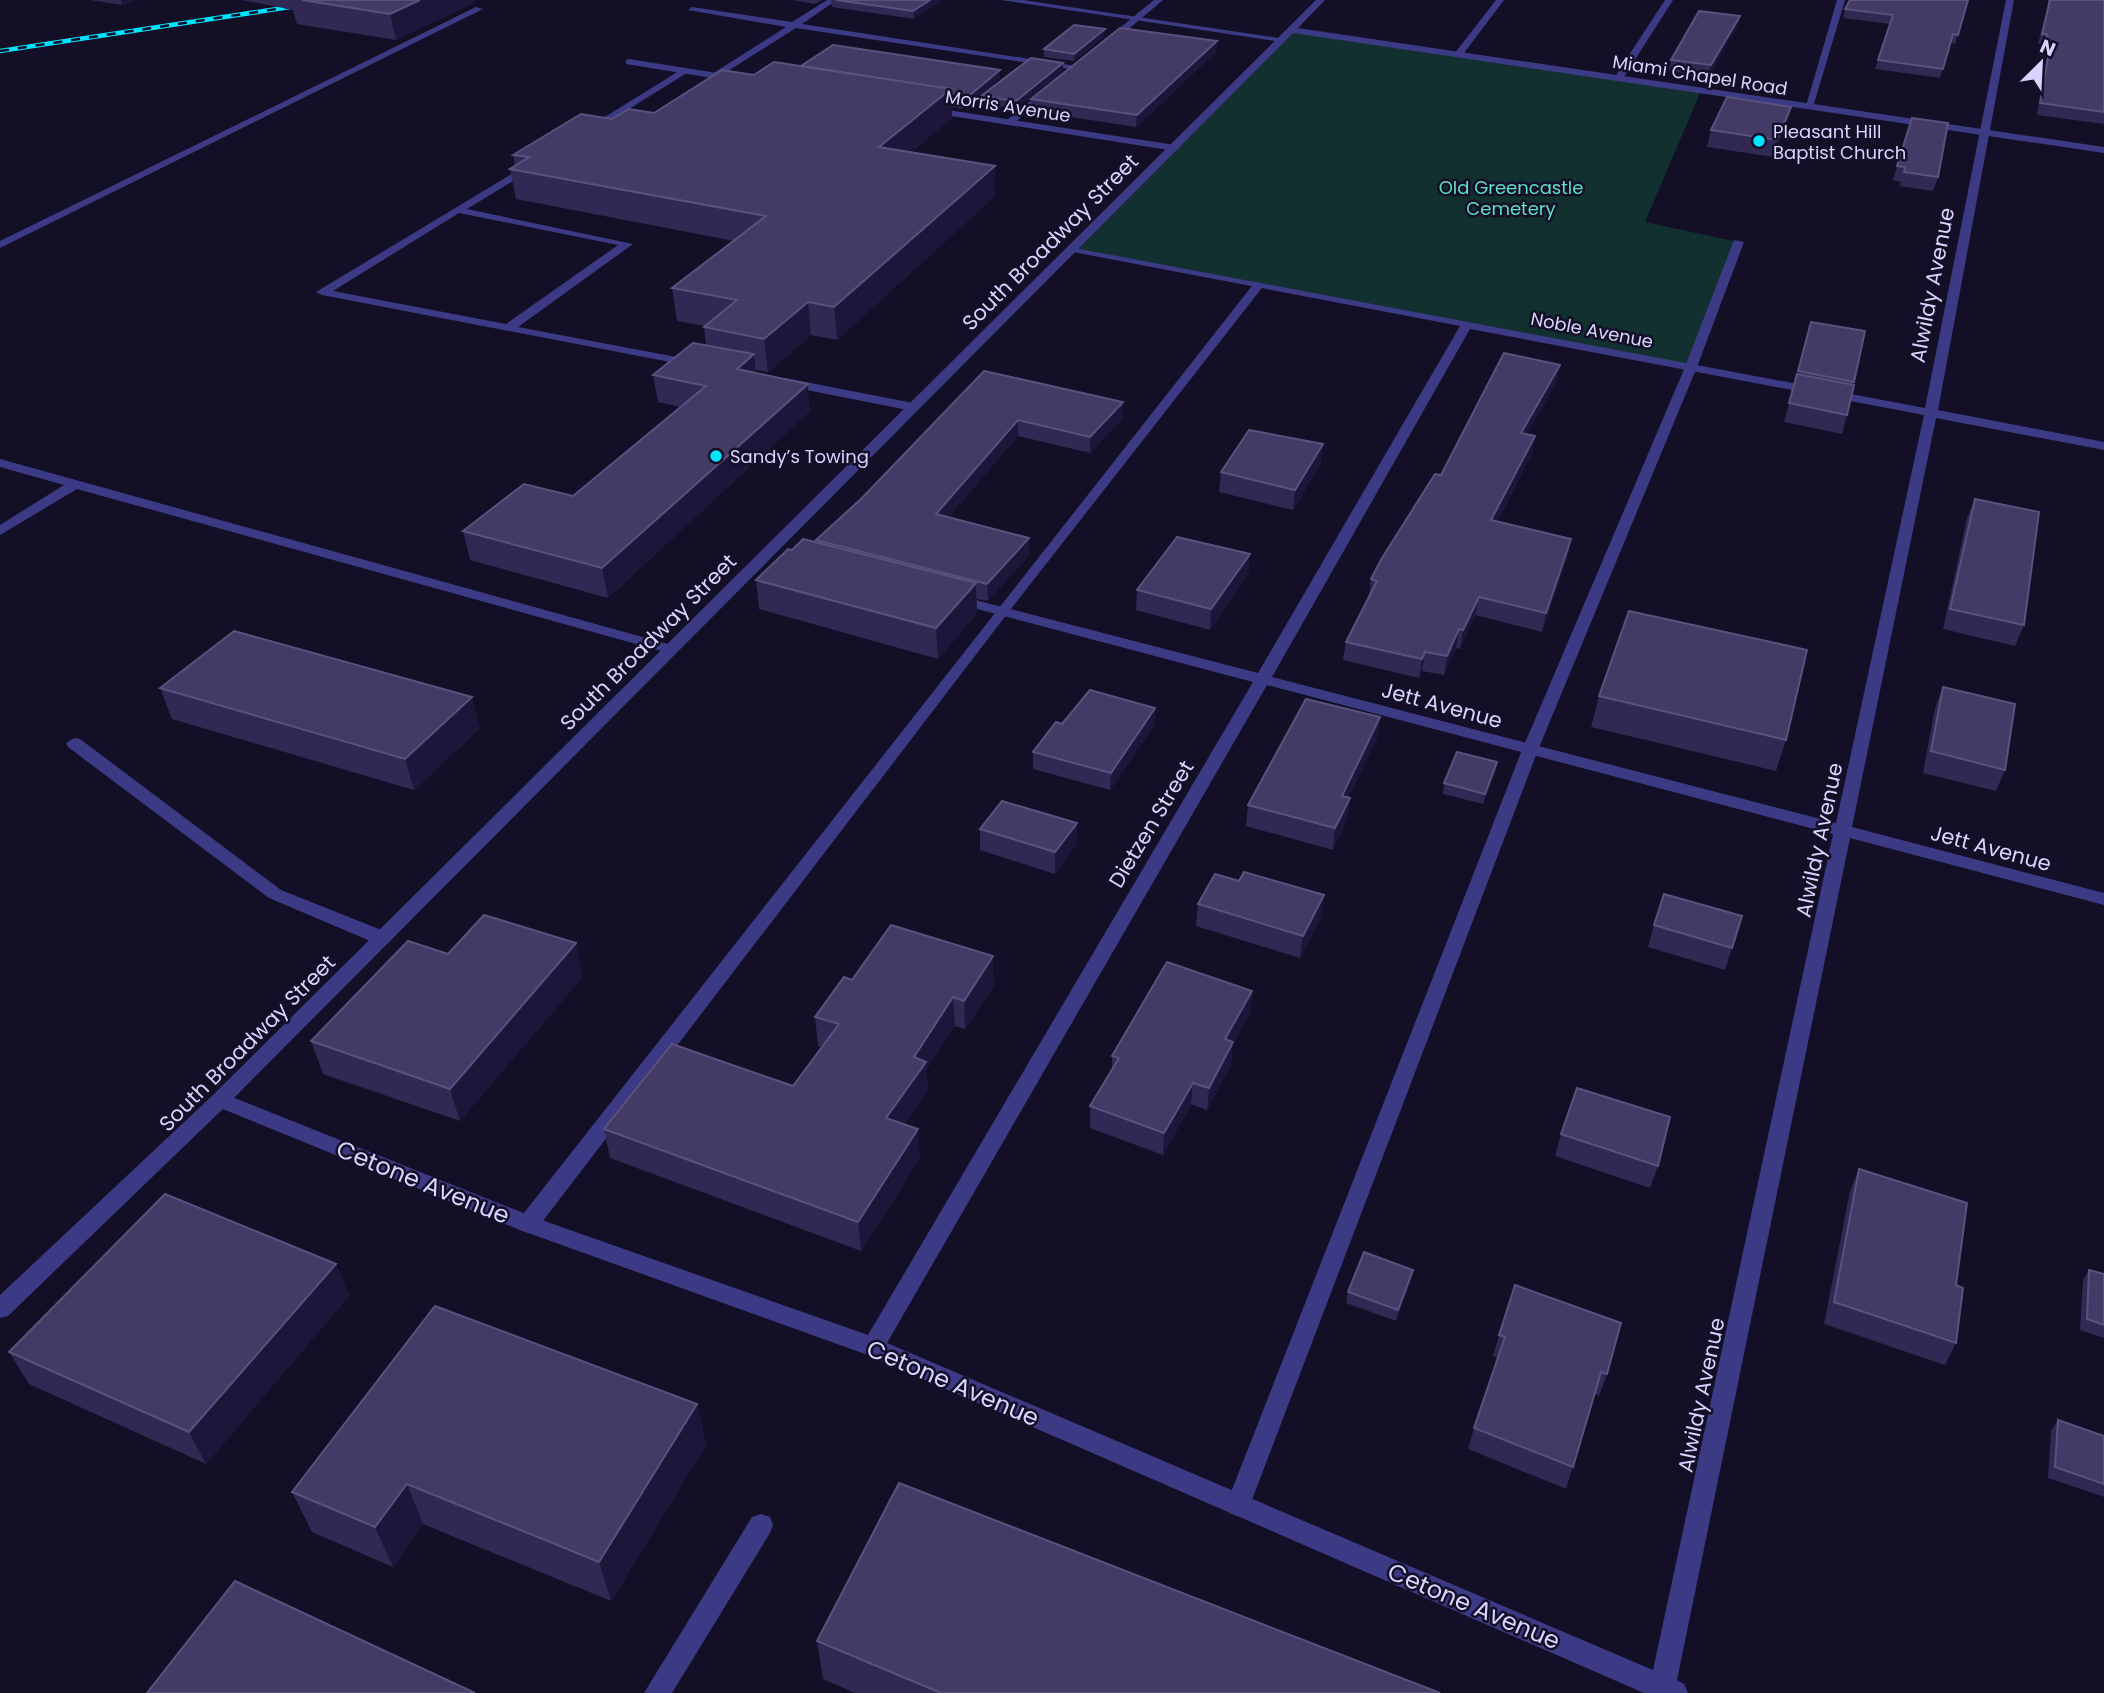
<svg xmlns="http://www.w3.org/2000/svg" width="2104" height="1693" font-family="Poppins,sans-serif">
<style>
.green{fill:#12302f}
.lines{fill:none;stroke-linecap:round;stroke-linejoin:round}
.service{fill:#3d3a85;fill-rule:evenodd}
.minor{fill:#3d3a85;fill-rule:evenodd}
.tertiary{fill:#3d3a85;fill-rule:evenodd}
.rail-casing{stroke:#00e5ff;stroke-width:4.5}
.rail{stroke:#130f26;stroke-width:2.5;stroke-dasharray:9;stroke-linecap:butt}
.wall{fill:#312854}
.shaded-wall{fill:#1d163a}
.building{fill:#433a66;stroke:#5a527e;stroke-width:2}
.poi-dot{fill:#00e5ff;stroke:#130f26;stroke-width:2.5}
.labels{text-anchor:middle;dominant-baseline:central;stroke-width:5;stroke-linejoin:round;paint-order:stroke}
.far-street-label{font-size:18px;fill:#d9d4ff;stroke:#130f26}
.far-poi-label{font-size:18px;fill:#d9d4ff;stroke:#130f26;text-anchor:start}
.far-park-label{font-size:18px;fill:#5fe0c0;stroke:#130f26}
.street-label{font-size:21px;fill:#d9d4ff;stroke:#130f26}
.near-street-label{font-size:24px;fill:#d9d4ff;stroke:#130f26}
</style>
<rect width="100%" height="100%" fill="#130f26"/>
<!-- green -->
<path class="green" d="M1291,30L1701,91L1645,222L1738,242L1691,367L1073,249Z"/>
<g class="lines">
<!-- service -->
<g class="service">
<path d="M827,0H837L802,24L1082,67L1077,70L796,28L715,79L710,76L712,74L786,27L688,10L692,7L792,22Z"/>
<path d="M1154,0H1163L1111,44H1105V40Z"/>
<path d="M1496,0H1504L1461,57H1455V53Z"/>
<path d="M1837,0H1845L1813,107L1805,109Z"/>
<path d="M476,7L483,9L0,248V241Z"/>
<path d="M682,69L690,71L592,132L584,130Z"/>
<path d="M1045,89L1053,91L1013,124H1007V120Z"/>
<path d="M530,163L534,164V168L467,209L633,244L518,327L692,360L698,364L696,367L322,295L316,292ZM459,213L618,245L506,324L333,291Z"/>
<path d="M1734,240L1744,242L1697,367L1538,750L1250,1505L1247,1513L1238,1516L1229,1513L1226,1505L1522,750L1685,367Z"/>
<path d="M1255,282L1265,284L1007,614L536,1230L528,1233L520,1230L517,1224L520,1218Z"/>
<path d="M785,378L913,403L919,407L913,411L781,385L779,382Z"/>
<path d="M0,459L675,646L678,649L670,654L665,652L77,489L0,535V525L64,485L0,467Z"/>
<path d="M74,738L80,739L281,890L389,933L391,938L389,943H375L269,898L68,747L66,743Z"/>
<path d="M761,1514L770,1517L773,1525L770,1533L672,1693H644L752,1517Z"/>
</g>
<!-- minor -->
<g class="minor">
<path d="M1001,0H1023L1286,39L1282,42Z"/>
<path d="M1665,0H1673L1622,80H1616L1614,78Z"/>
<path d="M2006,0H2014L1938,410L2104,442V450L1936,418L1852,827L2104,893V905L1850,838L1677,1680L1684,1684L1688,1693H1644L865,1354L520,1230L213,1105L210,1100L213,1095L220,1092L227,1095L536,1218L868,1335L1253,682L951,602L949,599L956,595L1258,673L1460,326L1073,252L1067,249L1069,247L1925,408ZM1470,329L1924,415L1836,823L1272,677ZM1267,685L1833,834L1653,1670L887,1343Z"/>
<path d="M629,59L736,76L741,79L736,82L626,64V60Z"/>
<path d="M929,107L1175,145L1180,148L1175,151L926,112V108Z"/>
</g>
<!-- tertiary -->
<path class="tertiary" d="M1316,0H1325L1298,28L2104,147V153L1293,33L227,1105L8,1316L0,1318V1295L213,1095Z"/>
<!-- rail casing -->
<g class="rail-casing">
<path id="rail" d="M0,51L336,0"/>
</g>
<!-- rail -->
<use href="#rail" class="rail"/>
</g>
<!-- wall -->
<g class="wall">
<path d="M90,0H135L122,5Z"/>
<path d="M242,0H475V2L396,40L297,24L293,10Z"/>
<path d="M792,0H822L815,4Z"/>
<path d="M831,0H941L914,19L832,7Z"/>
<path d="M2048,0H2104V124L2037,115L2047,57L2041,56L2043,45L2038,44L2047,10Z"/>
<path d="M1967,4L1955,44L1951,43L1940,78L1875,69L1890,24L1843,18L1845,9Z"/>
<path d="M1737,27L1708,77L1669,71L1671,60Z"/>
<path d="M1104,37L1074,61L1044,57V49Z"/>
<path d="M1217,41L1216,52L1136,127L1031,111V99Z"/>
<path d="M1063,63V71L1016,109L982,104L981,96Z"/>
<path d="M801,66L1000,78L963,109L952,107V118L911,152L995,196L837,340L811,335L768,372L756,370V373L810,411L608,598L470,560L463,531L573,496L680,407L658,402L653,375L706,345L704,327L705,326L677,321L672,288L734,241L516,199L510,169L515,166L513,155L612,119L654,113L754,75Z"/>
<path d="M1791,107L1787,122L1773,157L1707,147L1711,130Z"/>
<path d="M1912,118L1938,177L1933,191L1900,186L1901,182L1893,180Z"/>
<path d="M1811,322L1865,331L1847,415L1842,434L1784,422Z"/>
<path d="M984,371L1123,418L1090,453L1018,436L948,517L1029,555L988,601L977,599V613L938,659L759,609L756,580L792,550L816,542V540L862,498Z"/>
<path d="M1557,382L1527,434L1535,436L1532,453L1497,522L1571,539L1567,558L1542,632L1475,615L1460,649L1456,648L1444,675L1422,671L1419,678L1343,660L1346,642L1369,596L1371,579L1441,475Z"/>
<path d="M1321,463L1293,510L1219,492L1221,472Z"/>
<path d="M1975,499L2024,625L2015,646L1943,629L1967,518Z"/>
<path d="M1250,554L1248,574L1210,630L1136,610L1137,590Z"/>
<path d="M1943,687L2005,770L1996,791L1923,773L1935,708Z"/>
<path d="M160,688L480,728L414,790L172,719Z"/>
<path d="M1599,696L1786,740L1776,771L1591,727Z"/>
<path d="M1155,708L1154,725L1110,790L1033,769V752L1062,724Z"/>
<path d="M1380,717L1377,738L1348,798H1350L1347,819L1333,850L1246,826L1248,805Z"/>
<path d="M1497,762L1495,773L1483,804L1443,794L1444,783Z"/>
<path d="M1077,823L1076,844L1055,874L980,850V829Z"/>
<path d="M1198,904L1321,917L1300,958L1196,926Z"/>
<path d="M1654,925L1732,948L1725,970L1648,947Z"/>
<path d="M583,976L460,1121L323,1074L311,1041Z"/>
<path d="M852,980L994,985L965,1029L955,1026L926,1070L928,1090L904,1124L920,1158L861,1251L610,1158L604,1129L793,1086L822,1047L818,1046L815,1017Z"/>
<path d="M1252,991L1250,1013L1233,1043L1231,1064L1207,1110L1191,1104L1163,1155L1090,1128V1106L1112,1071V1056Z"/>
<path d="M1561,1134L1658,1166L1650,1188L1555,1156Z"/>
<path d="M1859,1169L1956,1285V1343L1945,1365L1824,1324L1850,1191Z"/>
<path d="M336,1264L349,1296L206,1464L29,1384L9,1352Z"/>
<path d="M1413,1270L1411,1281L1396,1321L1346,1303L1348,1292Z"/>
<path d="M2089,1270L2104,1274V1338L2080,1330L2083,1280Z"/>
<path d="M1499,1335L1607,1374L1599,1396L1595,1394L1566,1489L1468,1449L1474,1428L1498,1358L1493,1356Z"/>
<path d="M697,1404L706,1445L611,1601L423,1524L393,1567L312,1532L292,1492Z"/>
<path d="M2058,1420L2104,1436V1497L2048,1478L2051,1431Z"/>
<path d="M817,1641L1440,1693H855L823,1679Z"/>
</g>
<!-- shaded-wall -->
<g class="shaded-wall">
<path d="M121,0H135L122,5Z"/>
<path d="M420,0H475V2L396,40L390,14Z"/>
<path d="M930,0H941L914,19L913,11Z"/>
<path d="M1740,16L1737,27L1708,77L1711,65Z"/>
<path d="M1105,29L1104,37L1074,61V54Z"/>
<path d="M1217,41L1216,52L1136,127L1137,115Z"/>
<path d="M1063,63V71L1016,109V101Z"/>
<path d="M1000,70V78L963,109V101Z"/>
<path d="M951,89L952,118L881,177L879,147Z"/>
<path d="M1791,107L1787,122L1773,157L1777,140Z"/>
<path d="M995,166V196L837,340L834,307Z"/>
<path d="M808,302L811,335L768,372L764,339Z"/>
<path d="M754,354L757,382L737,369Z"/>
<path d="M1560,365L1557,382L1518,450L1521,433Z"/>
<path d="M808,384L810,411L608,598L602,568Z"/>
<path d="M1123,402V418L1090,453V437Z"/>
<path d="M1018,420V436L937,531L936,514Z"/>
<path d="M1535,436L1532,453L1488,539L1491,520Z"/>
<path d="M1323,444L1321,463L1293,510L1295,490Z"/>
<path d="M1029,538V555L988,601L987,584Z"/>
<path d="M1571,539L1567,558L1542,632L1546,613Z"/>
<path d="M1250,554L1248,574L1210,630L1211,609Z"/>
<path d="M976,583L977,613L938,659L936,628Z"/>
<path d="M1479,597L1475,615L1460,649L1463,630Z"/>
<path d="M1459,629L1456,648L1444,675L1447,656Z"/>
<path d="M1425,652L1422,671L1419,678L1422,659Z"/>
<path d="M472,697L480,728L414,790L405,759Z"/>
<path d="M1155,708L1154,725L1110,790L1111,773Z"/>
<path d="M1380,717L1377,738L1339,817L1342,796Z"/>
<path d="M1497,762L1495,773L1483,804L1485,794Z"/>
<path d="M1350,798L1347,819L1333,850L1335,828Z"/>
<path d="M1077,823L1076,844L1055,874V852Z"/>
<path d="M1324,895L1321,917L1300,958L1303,936Z"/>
<path d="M576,943L583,976L460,1121L450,1089Z"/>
<path d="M993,956L994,985L965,1029L964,1001Z"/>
<path d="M1252,991L1250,1013L1233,1043L1231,1064L1207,1110L1209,1088L1225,1039Z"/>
<path d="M953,997L955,1026L926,1070L928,1090L888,1147L886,1118L914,1057Z"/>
<path d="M1193,1083L1191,1104L1163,1155L1164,1133Z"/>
<path d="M918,1129L920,1158L861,1251L858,1222Z"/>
<path d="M336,1264L349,1296L206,1464L189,1432Z"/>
<path d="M1413,1270L1411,1281L1396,1321L1398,1310Z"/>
<path d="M697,1404L706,1445L611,1601L599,1562Z"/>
<path d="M407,1484L423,1524L393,1567L375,1527Z"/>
</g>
<!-- building -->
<g class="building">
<path d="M302,0H420L390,14Z"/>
<path d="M836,0H930L913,11Z"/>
<path d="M1850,0H1968L1958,35L1953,34L1943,69L1878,60L1893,15L1845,9Z"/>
<path d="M2050,0H2104V112L2040,103L2050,46H2045L2047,34H2042Z"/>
<path d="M1699,11L1740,16L1711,65L1671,60Z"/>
<path d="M1074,25L1105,29L1074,54L1044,49Z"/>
<path d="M1120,28L1217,41L1137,115L1031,99Z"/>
<path d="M833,45L1000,70L963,101L951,99V89L801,66Z"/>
<path d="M1031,58L1063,63L1016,101L981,96Z"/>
<path d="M774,62L951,89L879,147L995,166L834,307L808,302L764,339L704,327L737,300L672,288L766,216L510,169L529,157L513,155L581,114L612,119L629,109L654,113L722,70L754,75Z"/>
<path d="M1727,97L1791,107L1777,140L1711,130Z"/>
<path d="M1912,118L1948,123L1938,177L1904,172L1905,167L1897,166Z"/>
<path d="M1811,322L1865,331L1854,382L1798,371Z"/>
<path d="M693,343L754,354L737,369L808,384L602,568L463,531L524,484L573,496L706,386L653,375Z"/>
<path d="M1504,353L1560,365L1521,433L1535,436L1491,520L1571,539L1546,613L1479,597L1463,630L1459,629L1447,656L1425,652L1422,659L1346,642L1377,581L1371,579L1382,558L1435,474L1441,475Z"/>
<path d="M984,371L1123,402L1090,437L1018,420L936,514L1029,538L987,584L816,540L862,498Z"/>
<path d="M1797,374L1854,385L1847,415L1789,403Z"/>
<path d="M1249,430L1323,444L1295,490L1221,472Z"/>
<path d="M1975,499L2039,512L2024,625L1950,609Z"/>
<path d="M1177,537L1250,554L1211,609L1137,590Z"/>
<path d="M803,539L976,583L936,628L756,580L788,549L792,550Z"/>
<path d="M1629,611L1807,650L1786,740L1599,696Z"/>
<path d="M234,631L472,697L405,759L160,688Z"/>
<path d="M1943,687L2015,704L2005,770L1931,751Z"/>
<path d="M1090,690L1155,708L1111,773L1033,752L1056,722L1062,724Z"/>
<path d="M1306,699L1380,717L1342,796L1350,798L1335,828L1248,805Z"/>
<path d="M1457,752L1497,762L1485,794L1444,783Z"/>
<path d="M1002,801L1077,823L1055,852L980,829Z"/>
<path d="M1244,872L1324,895L1303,936L1198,904L1215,874L1239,881Z"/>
<path d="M1664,894L1742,916L1732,948L1654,925Z"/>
<path d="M484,915L576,943L450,1089L311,1041L408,941L448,954Z"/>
<path d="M891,925L993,956L964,1001L953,997L914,1057L926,1062L886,1118L918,1129L858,1222L604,1129L672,1044L793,1086L839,1024L815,1017L844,977L852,980Z"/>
<path d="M1167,962L1252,991L1225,1039L1233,1042L1209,1088L1193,1083L1164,1133L1090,1106L1119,1058L1112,1056Z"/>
<path d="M1577,1088L1670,1117L1658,1166L1561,1134Z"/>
<path d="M1859,1169L1967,1203L1956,1285L1963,1288L1956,1343L1834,1302Z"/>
<path d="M165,1194L336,1264L189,1432L9,1352Z"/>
<path d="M1364,1252L1413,1270L1398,1310L1348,1292Z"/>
<path d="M2089,1270L2104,1274V1325L2087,1319Z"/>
<path d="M1515,1285L1621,1323L1607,1374L1601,1372L1573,1467L1474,1428L1505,1337L1499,1335Z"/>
<path d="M435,1306L697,1404L599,1562L407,1484L375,1527L292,1492Z"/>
<path d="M2058,1420L2104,1436V1484L2055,1467Z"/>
<path d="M899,1483L1440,1693H941L817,1641Z"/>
<path d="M235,1581L475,1693H147Z"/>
</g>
<!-- markers -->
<g class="poi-dot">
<circle cx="1759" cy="141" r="7"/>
<circle cx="716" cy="456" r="7"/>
</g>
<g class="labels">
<!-- far-street labels -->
<g class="far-street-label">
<text transform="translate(1700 75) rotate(9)">Miami Chapel Road</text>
<text transform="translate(1008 106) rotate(9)">Morris Avenue</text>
<text transform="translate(1592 330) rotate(11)">Noble Avenue</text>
</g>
<!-- far-poi labels -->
<g class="far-poi-label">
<text x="1773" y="131">Pleasant Hill<tspan x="1773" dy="21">Baptist Church</tspan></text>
<text x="730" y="456">Sandy’s Towing</text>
</g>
<!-- far-park labels -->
<g class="far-park-label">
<text x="1511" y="187">Old Greencastle<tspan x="1511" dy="21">Cemetery</tspan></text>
</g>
<!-- street labels -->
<g class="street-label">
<text transform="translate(1050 242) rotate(-45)">South Broadway Street</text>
<text transform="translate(1932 285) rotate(-79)">Alwildy Avenue</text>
<text transform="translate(648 642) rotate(-45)">South Broadway Street</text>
<text transform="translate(1442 705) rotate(15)">Jett Avenue</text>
<text transform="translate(1151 824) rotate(-59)">Dietzen Street</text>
<text transform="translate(1819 840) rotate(-78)">Alwildy Avenue</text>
<text transform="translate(1991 848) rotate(15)">Jett Avenue</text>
<text transform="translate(247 1043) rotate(-45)">South Broadway Street</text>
<text transform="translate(1701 1395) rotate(-78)">Alwildy Avenue</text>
</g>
<!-- near-street labels -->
<g class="near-street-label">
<text transform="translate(423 1182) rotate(22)">Cetone Avenue</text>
<text transform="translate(953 1383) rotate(23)">Cetone Avenue</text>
<text transform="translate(1474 1606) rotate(23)">Cetone Avenue</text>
</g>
</g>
<!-- north arrow -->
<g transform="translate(2041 63) rotate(24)" stroke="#130f26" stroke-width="5" paint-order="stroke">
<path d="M0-5L12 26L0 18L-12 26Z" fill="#d9d4ff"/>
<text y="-10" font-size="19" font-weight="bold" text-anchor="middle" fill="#d9d4ff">N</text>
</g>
</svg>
